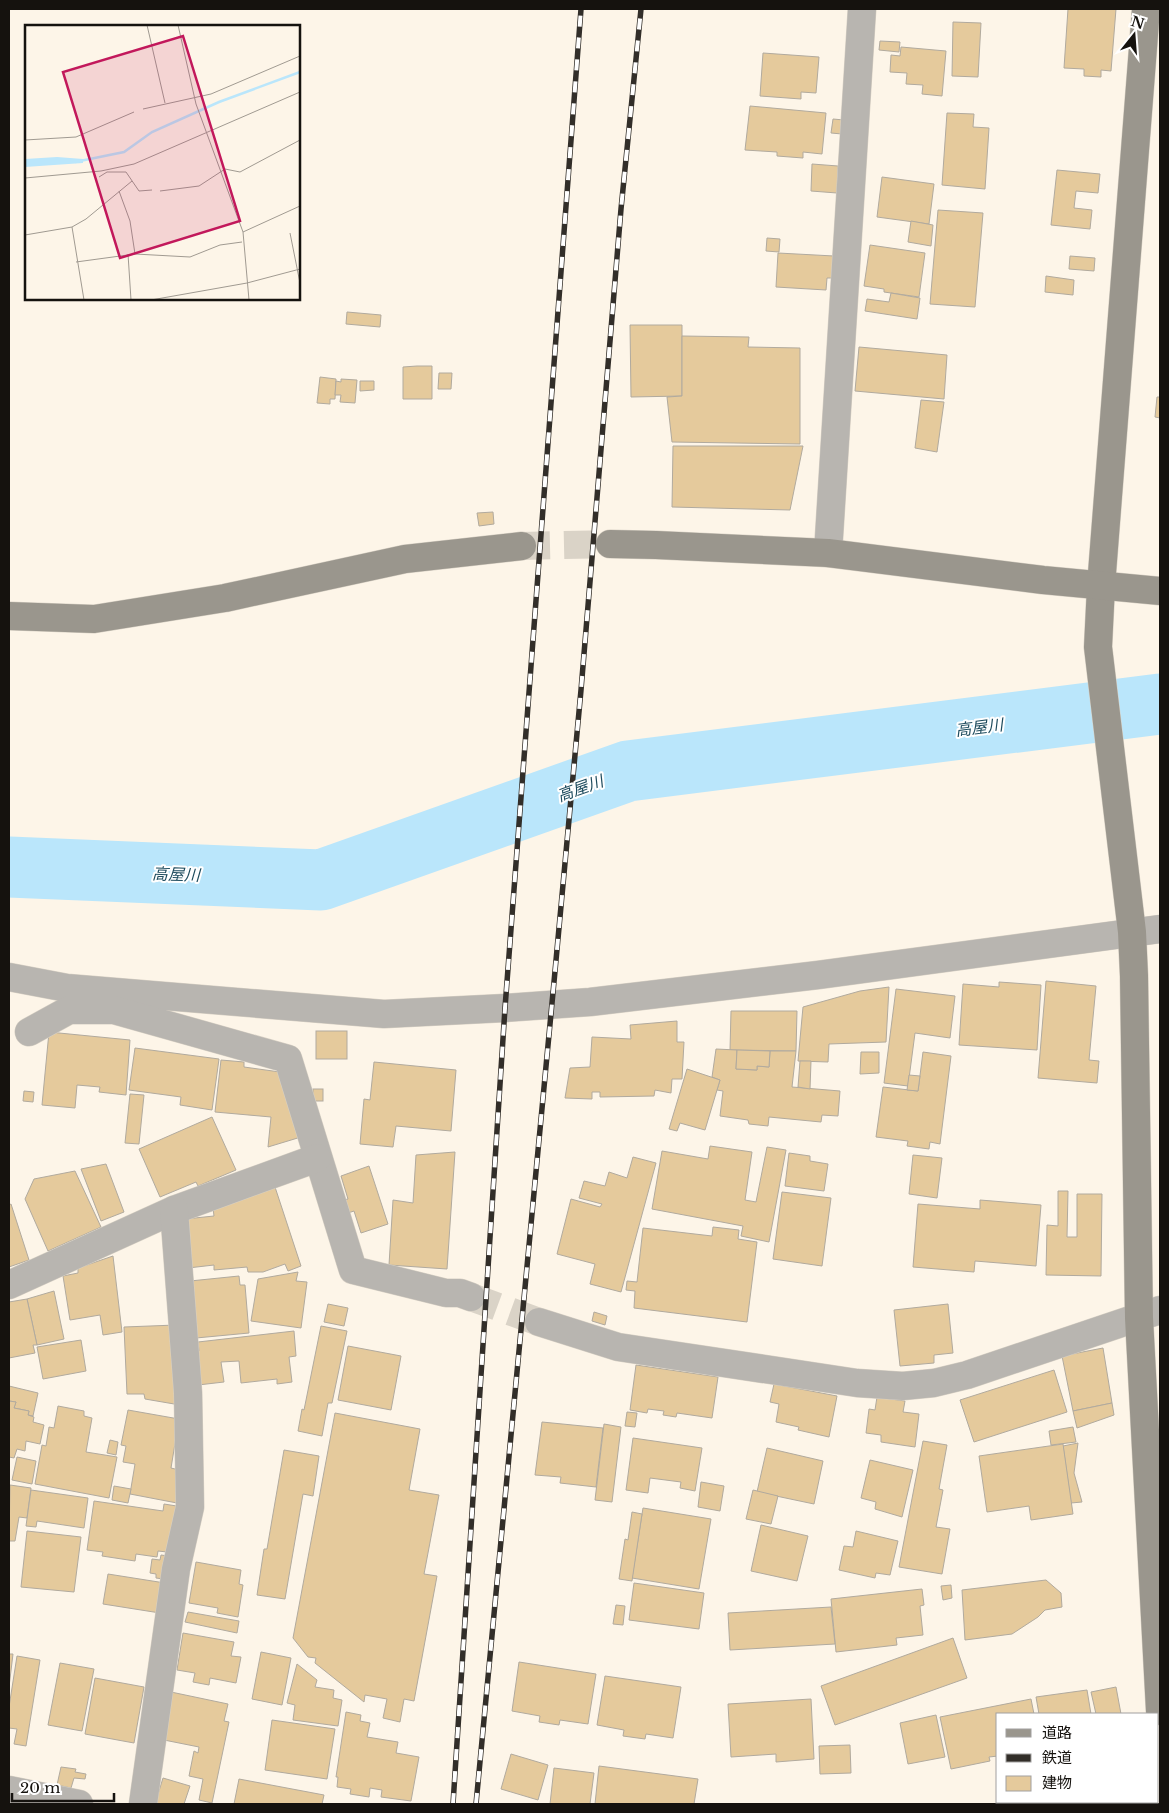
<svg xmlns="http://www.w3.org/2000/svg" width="1169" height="1813" font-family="'Libre Baskerville','Noto Sans JP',serif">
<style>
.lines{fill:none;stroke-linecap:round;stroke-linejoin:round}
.river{stroke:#bae6fb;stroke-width:61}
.building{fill:#e5ca9c;stroke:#b1aa9e}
.street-tunnel{stroke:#dad3c7;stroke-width:28;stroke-dasharray:28 14;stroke-linecap:butt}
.secondary-tunnel{stroke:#dad3c7;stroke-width:28;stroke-dasharray:28 14;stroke-linecap:butt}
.street-casing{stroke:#d8d1c5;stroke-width:29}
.secondary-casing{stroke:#d8d1c5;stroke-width:29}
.street{stroke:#b8b5b0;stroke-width:28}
.secondary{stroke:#9a968d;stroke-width:28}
.rail-casing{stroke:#322e29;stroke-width:5.5}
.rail{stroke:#fff;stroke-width:4;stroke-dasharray:11;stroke-linecap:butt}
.labels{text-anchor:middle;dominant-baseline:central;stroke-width:4;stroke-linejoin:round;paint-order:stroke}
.water-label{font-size:16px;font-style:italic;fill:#1d4b5d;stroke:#fff}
.inset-river{fill:none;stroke:#bae6fb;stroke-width:2.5}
.inset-road{fill:none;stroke:#a09a91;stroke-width:1}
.view{fill:#c2185b;fill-opacity:0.15;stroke:#c2185b;stroke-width:2.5}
.inset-edge{fill:none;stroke:#15120e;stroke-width:2.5}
</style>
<rect width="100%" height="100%" fill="#fdf5e8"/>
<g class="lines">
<!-- river -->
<path class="river" d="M9,867L321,880L628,771L1160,704"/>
</g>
<!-- building -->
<g class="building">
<path d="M1068,9H1116L1111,71L1101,70V77L1084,76V69L1064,68Z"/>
<path d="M953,22L981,23L978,77L952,76Z"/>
<path d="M880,41L900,42L899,52L879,50Z"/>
<path d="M901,47L946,51L942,96L922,94L923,85L906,84L907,73L890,72L891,55L900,56Z"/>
<path d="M763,53L819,57L816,93L801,92V99L760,96Z"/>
<path d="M750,106L826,113L822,154L803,152V158L777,156V152L745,150Z"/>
<path d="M947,113L974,114L973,127L989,128L985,189L942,185Z"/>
<path d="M833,119L844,120L842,134L831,133Z"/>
<path d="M812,164L838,166L837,193L811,191Z"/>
<path d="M1057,170L1100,174L1098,193L1076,191L1074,208L1092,210L1090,229L1051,225Z"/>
<path d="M882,177L934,184L929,224L877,217Z"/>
<path d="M938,210L983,213L975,307L930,304Z"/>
<path d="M911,221L933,225L931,246L908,242Z"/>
<path d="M767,238L780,239L779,252L766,251Z"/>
<path d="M870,245L925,253L919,297L884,292V289L864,286Z"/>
<path d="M778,253L834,256L833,278H827L826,290L776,287Z"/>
<path d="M1070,256L1095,258L1094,271L1069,269Z"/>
<path d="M1046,276L1074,280L1073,295L1045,292Z"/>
<path d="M891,293L920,298L917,319L865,311L867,299L889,302Z"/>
<path d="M347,312L381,315L380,327L346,324Z"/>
<path d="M630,325H682V396L631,397Z"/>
<path d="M682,336L749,337L748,347L800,348V444L672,442L667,397L682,396Z"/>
<path d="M859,347L947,355L944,399L855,391Z"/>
<path d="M417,366H432V399H403V367Z"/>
<path d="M439,373H452L451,389H438Z"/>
<path d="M320,377L336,379L335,399H330V404L317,403Z"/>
<path d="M341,379L357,380L355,403L340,402L341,395H335L336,381L341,382Z"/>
<path d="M360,381H374V390L360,391Z"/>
<path d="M1157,397H1160V418L1155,417Z"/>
<path d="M921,400L944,402L937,452L915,448Z"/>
<path d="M673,446H803L790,510L672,507Z"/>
<path d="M493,512L494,524L479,526L477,513Z"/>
<path d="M1046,981L1096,986L1089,1060L1099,1061L1097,1083L1038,1078Z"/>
<path d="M999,982L1041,985L1037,1050L959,1045L963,984L999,987Z"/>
<path d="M889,987L886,1042L829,1044L828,1062L798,1061L803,1007L860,991Z"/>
<path d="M896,989L955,996L950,1038L915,1033L908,1086L884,1083Z"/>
<path d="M731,1011H797L796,1051L730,1050Z"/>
<path d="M677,1021V1042H684L682,1079H672L671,1093L655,1090L654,1096L600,1097V1092H592V1099L565,1098L570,1068L590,1067L592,1037L631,1039L630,1025Z"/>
<rect x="316" y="1031" width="31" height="28"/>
<path d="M49,1032L130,1040L126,1095L99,1092L100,1087L77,1085L75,1108L42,1105Z"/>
<path d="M135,1048L219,1059L212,1110L180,1105L181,1097L129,1090Z"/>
<path d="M716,1049L737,1050L736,1069L757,1070V1066L769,1067L770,1051H796L792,1087L840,1091L838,1116L822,1115L821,1122L769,1117L768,1126L749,1124L748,1120L720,1116L723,1091L717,1090L720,1080L712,1077Z"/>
<path d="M737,1050L770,1051L769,1067L757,1066V1070L736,1069Z"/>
<path d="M861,1052H879V1073L860,1074Z"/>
<path d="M923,1052L951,1056L940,1144L930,1142L929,1149L907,1146L908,1141L876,1137L883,1087L918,1091Z"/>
<path d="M221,1060L244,1062V1067L280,1072L301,1137L268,1147L271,1117L215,1112Z"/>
<path d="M800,1061H811L810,1089L798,1087Z"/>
<path d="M374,1062L456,1070L451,1131L396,1126L393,1147L360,1144L364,1099L370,1100Z"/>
<path d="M687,1069L720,1080L705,1130L680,1123L677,1131L669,1129Z"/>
<path d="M909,1075L920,1076L918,1091L907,1090Z"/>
<rect x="313" y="1089" width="10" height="12"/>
<path d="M24,1091L34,1092L33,1102L23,1101Z"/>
<path d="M130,1094L144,1095L139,1144L125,1143Z"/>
<path d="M212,1117L236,1170L198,1186L196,1182L160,1197L139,1149Z"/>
<path d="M710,1146L752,1152L745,1200L756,1202L767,1147L786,1150L769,1242L741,1236L743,1226L652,1209L662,1151L708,1159Z"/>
<path d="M455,1152L447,1269L389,1265L393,1200L413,1203L416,1155Z"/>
<path d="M789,1153L810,1156V1161L828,1164L824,1191L785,1186Z"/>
<path d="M913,1155L942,1158L937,1198L909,1194Z"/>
<path d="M633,1157L656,1163L621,1292L590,1284L595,1264L557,1254L571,1199L600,1207L602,1204L579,1198L584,1181L605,1186L609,1172L627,1178Z"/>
<path d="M106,1164L124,1212L101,1221L81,1169Z"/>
<path d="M369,1166L388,1224L361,1233L354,1211L348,1213L344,1200L348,1199L341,1176Z"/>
<path d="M75,1171L101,1227L48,1251L25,1199L34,1179Z"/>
<path d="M275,1187L301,1266L288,1271L285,1264L263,1272H248L247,1267L214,1270V1265L188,1268L185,1219L214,1216L213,1208Z"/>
<path d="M1058,1191H1068L1067,1237H1077V1194H1102L1101,1276L1046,1275L1047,1225L1058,1226Z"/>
<path d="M782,1192L831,1198L822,1266L773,1259Z"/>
<path d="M980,1200L1041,1205L1036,1266L975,1261L974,1272L913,1267L918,1204L980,1209Z"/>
<path d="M11,1204L29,1260L9,1267V1205Z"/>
<path d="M713,1227L739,1230L738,1239L757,1242L747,1322L634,1308L635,1291L626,1290L627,1281L637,1282L643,1228L712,1236Z"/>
<path d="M113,1256L122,1332L103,1335L100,1315L70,1320L63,1276L78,1273V1268Z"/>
<path d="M298,1272L296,1281L307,1282L301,1328L251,1321L258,1279Z"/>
<path d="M239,1276L240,1285H245L249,1333L196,1338L190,1281Z"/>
<path d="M54,1291L64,1339L37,1345L27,1299Z"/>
<path d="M27,1299L37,1345H33L35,1353L9,1358V1302Z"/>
<path d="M328,1304L348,1308L344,1326L324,1322Z"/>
<path d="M948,1304L953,1353L934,1355V1363L900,1366L894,1310Z"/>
<path d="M594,1312L607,1316L605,1325L592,1321Z"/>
<path d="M176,1325L180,1405L145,1399L144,1394H127L124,1327Z"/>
<path d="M321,1326L347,1331L332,1403H328L322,1436L298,1431L302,1409L304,1410Z"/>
<path d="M294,1331L296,1356L289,1357L292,1382L277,1384V1379L241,1383L239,1361L221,1362L224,1382L198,1385L195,1351H199L198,1342Z"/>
<path d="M81,1340L86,1371L43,1379L37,1347Z"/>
<path d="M348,1346L401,1356L391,1410L338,1400Z"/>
<path d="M1103,1348L1112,1403L1073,1411L1062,1356Z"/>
<path d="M636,1365L718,1377L712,1418L677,1413L676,1417L663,1415L664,1411L648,1409L647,1413L630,1410Z"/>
<path d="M1054,1370L1067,1412L974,1442L960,1400Z"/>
<path d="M774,1384L837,1396L829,1437L798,1430L799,1427L776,1422L779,1404L770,1402Z"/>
<path d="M9,1386L38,1393L33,1416L28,1415L29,1411L14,1408L16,1402L9,1401Z"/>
<path d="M877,1397L905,1401L903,1412L919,1414L915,1447L881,1442V1435L866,1433L869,1409L875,1410Z"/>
<path d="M9,1401L16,1402L14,1408L29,1411L28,1415L34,1417L33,1422L44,1425L40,1444L26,1441L25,1451L17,1449L14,1458L9,1457Z"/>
<path d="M1112,1403L1114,1415L1077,1428L1073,1411Z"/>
<path d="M58,1406L84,1411V1416L92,1418L86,1452L117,1457L109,1498L35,1484L42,1445L46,1446L49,1427L54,1428Z"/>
<path d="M128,1410L179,1419L171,1468L183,1471L177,1503L130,1494L135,1464L123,1462L126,1446L121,1445Z"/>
<path d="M627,1412L637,1413L635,1427L625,1426Z"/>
<path d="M335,1413L420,1429L409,1490L439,1495L424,1574L437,1576L414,1701L404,1699L400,1722L383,1718L387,1699L365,1695L364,1702L315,1663L316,1658L308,1657L293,1638Z"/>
<path d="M542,1422L603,1428L596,1487L560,1483L561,1477L535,1475Z"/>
<path d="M604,1424L621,1427L612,1502L595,1500Z"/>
<path d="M1073,1427L1076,1442L1051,1445L1049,1431Z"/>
<path d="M633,1438L702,1448L695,1491L680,1488L681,1482L650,1478L648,1493L626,1490Z"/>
<path d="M110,1440L118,1442L116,1455L107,1453Z"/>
<path d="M923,1441L947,1445L939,1489L943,1490L936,1527L950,1529L942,1574L899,1567Z"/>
<path d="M1078,1443L1074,1473L1082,1502L1071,1503L1063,1446Z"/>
<path d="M1063,1444L1073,1514L1031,1520L1029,1506L987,1512L979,1456Z"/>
<path d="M767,1448L823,1461L814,1504L757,1492Z"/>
<path d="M284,1450L319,1456L313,1496L303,1494L285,1599L257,1595L264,1549H267Z"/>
<path d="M17,1457L36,1461L32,1484L12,1480Z"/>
<path d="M870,1460L913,1470L902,1517L875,1509L876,1502L861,1498Z"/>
<path d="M701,1482L724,1486L720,1511L698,1507Z"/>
<path d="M10,1485L31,1488L27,1518L19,1517L15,1541H9Z"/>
<path d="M114,1486L131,1489L128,1503L112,1500Z"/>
<path d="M31,1490L88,1498L84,1528L37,1521L36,1527L26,1526Z"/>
<path d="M753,1490L778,1496L771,1524L746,1519Z"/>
<path d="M94,1501L163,1511L164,1504L183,1507L167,1552L158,1551L157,1557L136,1554L135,1561L102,1556L103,1552L87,1550Z"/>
<path d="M643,1508L711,1519L699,1589L632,1578Z"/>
<path d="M632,1512L642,1514L632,1581L619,1579L625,1539L628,1540Z"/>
<path d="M761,1525L808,1536L797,1581L751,1571Z"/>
<path d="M27,1531L81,1537L74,1592L21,1587Z"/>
<path d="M856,1531L898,1541L890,1575L876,1573L875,1578L839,1570L844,1546L853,1547Z"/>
<path d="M161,1555L175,1557L171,1580L156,1578V1574L150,1573L152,1559L160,1560Z"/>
<path d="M196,1562L241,1570L239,1584L243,1585L238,1617L217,1613L218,1608L189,1603Z"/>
<path d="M108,1574L165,1583L160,1613L103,1604Z"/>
<path d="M1046,1580L1061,1593L1062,1607L1045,1610L1038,1617L1012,1634L965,1640L962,1590Z"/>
<path d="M634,1583L704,1593L699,1629L629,1620Z"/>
<path d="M951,1585L952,1598L943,1600L941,1586Z"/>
<path d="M922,1589L924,1605L920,1606L923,1635L896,1638L897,1645L836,1652L831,1599Z"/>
<path d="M616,1605L625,1606L623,1625L613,1624Z"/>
<path d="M831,1607L835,1644L730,1650L728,1613Z"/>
<path d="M188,1612L239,1621L237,1633L185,1622Z"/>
<path d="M183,1633L234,1642L231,1656L241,1657L236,1683L210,1678L209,1685L193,1682L195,1673L177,1670Z"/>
<path d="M953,1638L967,1678L835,1725L821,1686Z"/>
<path d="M261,1652L291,1658L282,1705L252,1699Z"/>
<path d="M9,1654H13L9,1687Z"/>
<path d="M17,1656L40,1660L26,1746L14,1744L17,1729L9,1728V1707Z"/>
<path d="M519,1662L596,1674L588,1724L560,1720L559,1725L539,1722L540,1716L512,1711Z"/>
<path d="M60,1663L94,1669L82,1731L48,1725Z"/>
<path d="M297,1664L317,1680L315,1687L334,1690L333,1698L342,1700L338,1726L293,1720L295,1705L287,1703Z"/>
<path d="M605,1676L681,1687L673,1738L646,1734L645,1739L623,1736L624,1730L597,1725Z"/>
<path d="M95,1678L144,1687L134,1743L85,1734Z"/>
<path d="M1116,1687L1121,1714H1096L1091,1692Z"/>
<path d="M1087,1690L1091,1714H1039L1036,1697Z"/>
<path d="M171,1692L228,1704L224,1721L229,1722L212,1803L199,1800L203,1779L189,1776L194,1751L198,1753L199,1747L164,1740Z"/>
<path d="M811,1699L814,1759L776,1762V1754L731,1757L728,1704Z"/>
<path d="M1031,1699L1034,1714H998V1756L989,1757L990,1761L951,1769L940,1717Z"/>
<path d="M346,1712L361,1715L360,1721L370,1723L367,1737L398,1742L396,1753L419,1757L411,1801L381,1797L382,1790L370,1788L369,1797L350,1794L351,1789L337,1787L338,1777H336Z"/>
<path d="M936,1715L945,1757L908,1764L900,1723Z"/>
<path d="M272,1720L335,1729L327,1779L265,1770Z"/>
<path d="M850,1745L851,1773L820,1774L819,1746Z"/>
<path d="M511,1754L548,1765L538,1800L501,1789Z"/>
<path d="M599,1766L698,1779L694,1804H595Z"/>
<path d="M61,1767L76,1769L75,1772L86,1774L85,1779L74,1778L71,1788L57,1785Z"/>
<path d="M554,1768L594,1773L590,1804H550Z"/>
<path d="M163,1778L190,1786L184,1804H155Z"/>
<path d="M239,1779L324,1795L322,1804H234Z"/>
<rect x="1050" y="1802" width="71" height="2"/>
</g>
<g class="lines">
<!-- street-tunnel -->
<path class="street-tunnel" d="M471,1297L539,1322"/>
<!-- secondary-tunnel -->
<path class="secondary-tunnel" d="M522,546L610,544"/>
<!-- street casing -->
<g class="street-casing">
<g id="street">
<path d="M828,553L862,9"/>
<path d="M9,977L67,988L384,1014L505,1008L590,1002L818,975L1160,929"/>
<path d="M29,1032L69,1010H114L288,1059L353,1270L446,1293H460L471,1297"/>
<path d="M9,1285L174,1210L317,1158"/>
<path d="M539,1322L618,1347L857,1383L903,1386L934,1383L967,1375L1160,1310"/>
<path d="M9,1790L79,1804"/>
<path d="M143,1804L176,1569L190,1507L188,1393L174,1210"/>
</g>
</g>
<!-- secondary casing -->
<g class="secondary-casing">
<g id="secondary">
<path d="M1146,9L1101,586L1098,647L1132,932L1134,976L1139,1318L1160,1711"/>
<path d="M610,544L656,545L828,553L1043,580L1160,591"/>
<path d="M9,616L94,619L225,598L405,559L522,546"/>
</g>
</g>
<!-- street -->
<use href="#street" class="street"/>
<!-- secondary -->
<use href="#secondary" class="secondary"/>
<!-- rail casing -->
<g class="rail-casing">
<g id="rail">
<path d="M453,1804L505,1008L581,9"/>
<path d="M476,1804L554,982L581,690L621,209L641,9"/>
</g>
</g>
<!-- rail -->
<use href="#rail" class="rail"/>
</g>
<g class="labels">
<!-- water labels -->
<g class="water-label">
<text transform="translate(979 727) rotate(-7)">高屋川</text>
<text transform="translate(580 788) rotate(-20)">高屋川</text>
<text transform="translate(176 874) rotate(2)">高屋川</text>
</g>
</g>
<!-- overview -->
<g transform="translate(25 25)">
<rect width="275" height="275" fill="#fdf5e8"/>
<path d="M32,132L58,134V138L0,142V134Z" fill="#bae6fb"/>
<path class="inset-river" d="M50,137L99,127L127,107L194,77L275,47"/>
<path class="inset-road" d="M122,0L140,78M153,0L171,79L218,207M118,84L186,69L275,31M0,115L51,112L109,87M74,152L82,147H101L114,166L127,165M0,153L76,146L109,139L275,67M94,166L105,196L110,229M135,166L174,161L200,144L215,147L275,115M47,202L61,194L107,156M265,208L275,258M0,210L47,202L59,275M103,229L106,275M51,237L110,229L165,232L195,220L217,217M126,275L222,258L275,244M224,275L218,207L275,181"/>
<path class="view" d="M158,11L215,196L95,233L38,47Z"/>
<rect width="275" height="275" class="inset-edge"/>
</g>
<!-- border -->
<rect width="1169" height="1813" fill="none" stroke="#15120e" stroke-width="20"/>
<!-- legend -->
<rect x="996" y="1713" width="162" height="90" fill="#ffffff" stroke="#a1a09f"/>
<rect x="1006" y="1729" width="25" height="8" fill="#9a968d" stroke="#a1a09f"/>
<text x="1042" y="1738" font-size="15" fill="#15120e">道路</text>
<rect x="1006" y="1754" width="25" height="8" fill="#322e29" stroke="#a1a09f"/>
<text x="1042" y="1763" font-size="15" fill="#15120e">鉄道</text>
<rect x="1006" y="1776" width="25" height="15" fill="#e5ca9c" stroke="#a1a09f"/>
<text x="1042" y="1788" font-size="15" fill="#15120e">建物</text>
<!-- north arrow -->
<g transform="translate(1134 35) rotate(17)" stroke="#ffffff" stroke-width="4" paint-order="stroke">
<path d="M0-4L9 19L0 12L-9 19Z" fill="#15120e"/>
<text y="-8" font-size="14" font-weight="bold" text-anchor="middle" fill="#15120e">N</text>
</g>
<!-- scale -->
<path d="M12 1793v8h102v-8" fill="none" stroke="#15120e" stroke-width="2.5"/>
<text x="20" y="1793" font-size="15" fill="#15120e" stroke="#ffffff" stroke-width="4" paint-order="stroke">20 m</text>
</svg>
